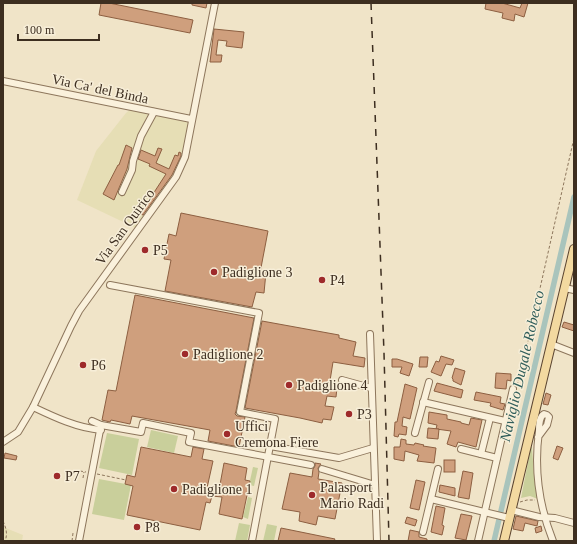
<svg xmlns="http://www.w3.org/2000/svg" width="577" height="544" font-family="Georgia,serif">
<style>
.farmland{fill:#e6deb5}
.green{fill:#c9cf9b}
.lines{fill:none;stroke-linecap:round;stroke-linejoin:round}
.canal{stroke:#a9c4bc;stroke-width:5.5}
.building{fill:#cf9f7d;stroke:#8d5f41}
.minor-casing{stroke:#8d765c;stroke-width:8}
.major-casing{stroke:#5b4430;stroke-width:10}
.path{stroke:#8d765c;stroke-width:1;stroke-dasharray:3 2;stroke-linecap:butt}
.minor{stroke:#faf1dc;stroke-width:6}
.major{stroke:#f3d9a0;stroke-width:8}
.rail{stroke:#3d2e20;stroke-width:1.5;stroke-dasharray:7 7;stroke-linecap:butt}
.poi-dot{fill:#9e2a2b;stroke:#f7eed8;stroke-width:1.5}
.labels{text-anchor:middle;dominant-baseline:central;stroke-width:3;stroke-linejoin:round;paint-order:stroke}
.street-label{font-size:14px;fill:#3d2e20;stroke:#f7eed8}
.poi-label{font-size:14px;fill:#3d2e20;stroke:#f7eed8;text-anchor:start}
.water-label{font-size:15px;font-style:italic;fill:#2f5d5a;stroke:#f7eed8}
</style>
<rect width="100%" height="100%" fill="#f0e4c8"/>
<!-- farmland -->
<g class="farmland">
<path d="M132,108L187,119L189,124L185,155L176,174L138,229L77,200L96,151L126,113Z"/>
<path d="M3,527L23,535L22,541H3Z"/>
</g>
<!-- green -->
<g class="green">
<path d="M151,430L178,436L174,453L147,447Z"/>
<path d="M107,433L139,439L132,475L99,468Z"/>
<path d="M531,447H532L534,476L538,499L530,496L521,498Z"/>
<path d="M253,467L258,468L254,486L249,485Z"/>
<path d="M99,479L131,485L124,520L92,514Z"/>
<path d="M248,497L252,498L248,519L243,517Z"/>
<path d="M239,523L250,525L247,541H235Z"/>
<path d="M267,524L277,526L274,541H263Z"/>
</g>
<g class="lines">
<!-- canal -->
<path class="canal" d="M494,541L574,197"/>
</g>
<!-- building -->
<g class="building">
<path d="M101,3H109L193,20L190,33L99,15Z"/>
<path d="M192,3H207L206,8L192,5Z"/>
<path d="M486,3H502L520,8L522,3H528L524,17L515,14L514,21L502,18L503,13L485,9Z"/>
<path d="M214,29L244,32L242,48L226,46L227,41L218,40L216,55H222L221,62H210Z"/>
<path d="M126,145L132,148L127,169L114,200L103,194L118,165H119Z"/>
<path d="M158,148L162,149L156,163L169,169L175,155L178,156L179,152L181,153V156L172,175L143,215L140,214L166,174L149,166L150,164L138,159L141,150L155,156Z"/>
<path d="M181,213L268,231L260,273L266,272L264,293L256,292L252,307L165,291L171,260L164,259L169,234L176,236Z"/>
<path d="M135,295L254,318L236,411L235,414L237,416L245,417L239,447L208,441L210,430L132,416L130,424L111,420L110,422L102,420L108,390L116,391Z"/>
<path d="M262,321L339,335V338L356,342L353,356L365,358L364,367L333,362L329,387L337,388L336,397L327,396L325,406L334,407L331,420L323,419L322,423L300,418L245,408Z"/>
<path d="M564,322L574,325V331L562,327Z"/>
<path d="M441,356L454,360L452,365L446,364L441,376L431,372L436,361L439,362Z"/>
<path d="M420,357H428L427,367H419Z"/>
<path d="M392,359H397L413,364L409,376L400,373L402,367H392Z"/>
<path d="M455,368L465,371L461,385L453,381V379L452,378Z"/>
<path d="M496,373L511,374V381L507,380L506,389L495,388Z"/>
<path d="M437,383L463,390L461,398L434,391Z"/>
<path d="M405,384L417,388L410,419L403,417L402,426L407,427L406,435L399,434L398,437L394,436L395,422H397Z"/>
<path d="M476,392L501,397L500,403L505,404L503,410L490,406L491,403L474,400Z"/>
<path d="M546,393L551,395L548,405L543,404Z"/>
<path d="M429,412L447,415V419L461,422V423L469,425L471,418L482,420L476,447L458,442L456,447L447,444L451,431L436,429L437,425L428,423Z"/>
<path d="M428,428L439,429L438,439L427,438Z"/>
<path d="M401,439L406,440V444L414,445L415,443L424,445L423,446L436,448L434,463L417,461L419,455L405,451L404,461L394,459V447H400Z"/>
<path d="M557,446L563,448L558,460L553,458Z"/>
<path d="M141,447L191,457L193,447L204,449L202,459L213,461L207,488L219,490L224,463L247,468L245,480L250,481L242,519L219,514L222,497L212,496L210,503L206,502L200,530L127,515L133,486L125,484L127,475L135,477Z"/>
<path d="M5,453L17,456L16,460L4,458Z"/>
<rect x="444" y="460" width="11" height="12"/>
<path d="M315,463L321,464L318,468L319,472L318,479L342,483L335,519L318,516L316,525L299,521L300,512L282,509L290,473L312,477L313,469L315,466Z"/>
<path d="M463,471L473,473L469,499L458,497Z"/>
<path d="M416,480L425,482L419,510L410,508Z"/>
<path d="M440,485L455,488V496L439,492Z"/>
<path d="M436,506L445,508L442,525L444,526L442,535L431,532Z"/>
<path d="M461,514L472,516L466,540L455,538Z"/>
<path d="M516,516L538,521L537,526L525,523L523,531L513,529Z"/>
<path d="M407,517L417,520L415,526L405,523Z"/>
<path d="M541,526L542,531L536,533L535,528Z"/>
<path d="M281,528L335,539L334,541H278Z"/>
<path d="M410,530L419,532V537L427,539V541H408Z"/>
</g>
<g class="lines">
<!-- minor casing -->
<g class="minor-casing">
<g id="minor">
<path d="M3,81L191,119"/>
<path d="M122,192L132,170L133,161L141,136L154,112"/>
<path d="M110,285L259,313L240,412L275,419L252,541"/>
<path d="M565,288L574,290"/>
<path d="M370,334L377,541"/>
<path d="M551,344L574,353"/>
<path d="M342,380L371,388"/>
<path d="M423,402L505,421"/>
<path d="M33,407C54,417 77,428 101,430"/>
<path d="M101,425L141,432L143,423L191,433L189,442L311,465"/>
<path d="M415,433L429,382"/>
<path d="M538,437L547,425L549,417L547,415L544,414C539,417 539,425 539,431C534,468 539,506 553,541"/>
<path d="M3,442L18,432L33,407L71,326L79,311L176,177L185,157L215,3"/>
<path d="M270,446L339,458L373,448"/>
<path d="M461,449L497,458"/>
<path d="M481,454L490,418"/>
<path d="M322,469L375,485"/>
<path d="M431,499L509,518"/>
<path d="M511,510L539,517L555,518L574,523"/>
<path d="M423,532L438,469"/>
<path d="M79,541L101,425L92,421"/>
<path d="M478,541L513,389"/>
</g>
</g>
<!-- major casing -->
<g class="major-casing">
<path id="major" d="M504,541L574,249"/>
</g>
<!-- path -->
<g class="path">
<path d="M517,385L522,368L574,138"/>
<path d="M80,471L86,472"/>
<path d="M97,474L126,480"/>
<path d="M83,478L84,472"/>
<path d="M520,502L527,500H535"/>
<path d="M3,521C6,528 8,534 5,541"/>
<path d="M72,541L73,533"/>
</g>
<!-- minor -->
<use href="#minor" class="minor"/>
<!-- major -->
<use href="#major" class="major"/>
<!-- rail -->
<path class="rail" d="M371,3L384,353L389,541"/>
</g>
<!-- markers -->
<g class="poi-dot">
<circle cx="145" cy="250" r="4"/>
<circle cx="214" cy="272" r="4"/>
<circle cx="322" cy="280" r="4"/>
<circle cx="185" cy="354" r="4"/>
<circle cx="83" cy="365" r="4"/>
<circle cx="289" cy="385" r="4"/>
<circle cx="349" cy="414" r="4"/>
<circle cx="227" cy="434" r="4"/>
<circle cx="57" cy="476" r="4"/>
<circle cx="174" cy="489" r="4"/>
<circle cx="312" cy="495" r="4"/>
<circle cx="137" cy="527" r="4"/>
</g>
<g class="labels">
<!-- street labels -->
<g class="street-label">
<text transform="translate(100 89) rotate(12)">Via Ca' del Binda</text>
<text transform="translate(125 227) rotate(-54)">Via San Quirico</text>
</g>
<!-- poi labels -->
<g class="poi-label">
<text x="153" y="250">P5</text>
<text x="222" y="272">Padiglione 3</text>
<text x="330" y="280">P4</text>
<text x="193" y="354">Padiglione 2</text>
<text x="91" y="365">P6</text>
<text x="297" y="385">Padiglione 4</text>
<text x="357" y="414">P3</text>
<text x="235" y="426">Uffici<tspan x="235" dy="16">Cremona Fiere</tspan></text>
<text x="65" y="476">P7</text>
<text x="320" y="487">Palasport<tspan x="320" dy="16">Mario Radi</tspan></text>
<text x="182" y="489">Padiglione 1</text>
<text x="145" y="527">P8</text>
</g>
<!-- water labels -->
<g class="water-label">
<text transform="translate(522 366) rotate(-77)">Naviglio Dugale Robecco</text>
</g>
</g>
<!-- border -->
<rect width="577" height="544" fill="none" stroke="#3d2e20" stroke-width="8"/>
<!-- scale -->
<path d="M18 34v6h81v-6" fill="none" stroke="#3d2e20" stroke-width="2"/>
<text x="24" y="34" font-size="12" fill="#3d2e20" stroke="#f7eed8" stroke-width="3" paint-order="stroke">100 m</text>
</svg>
